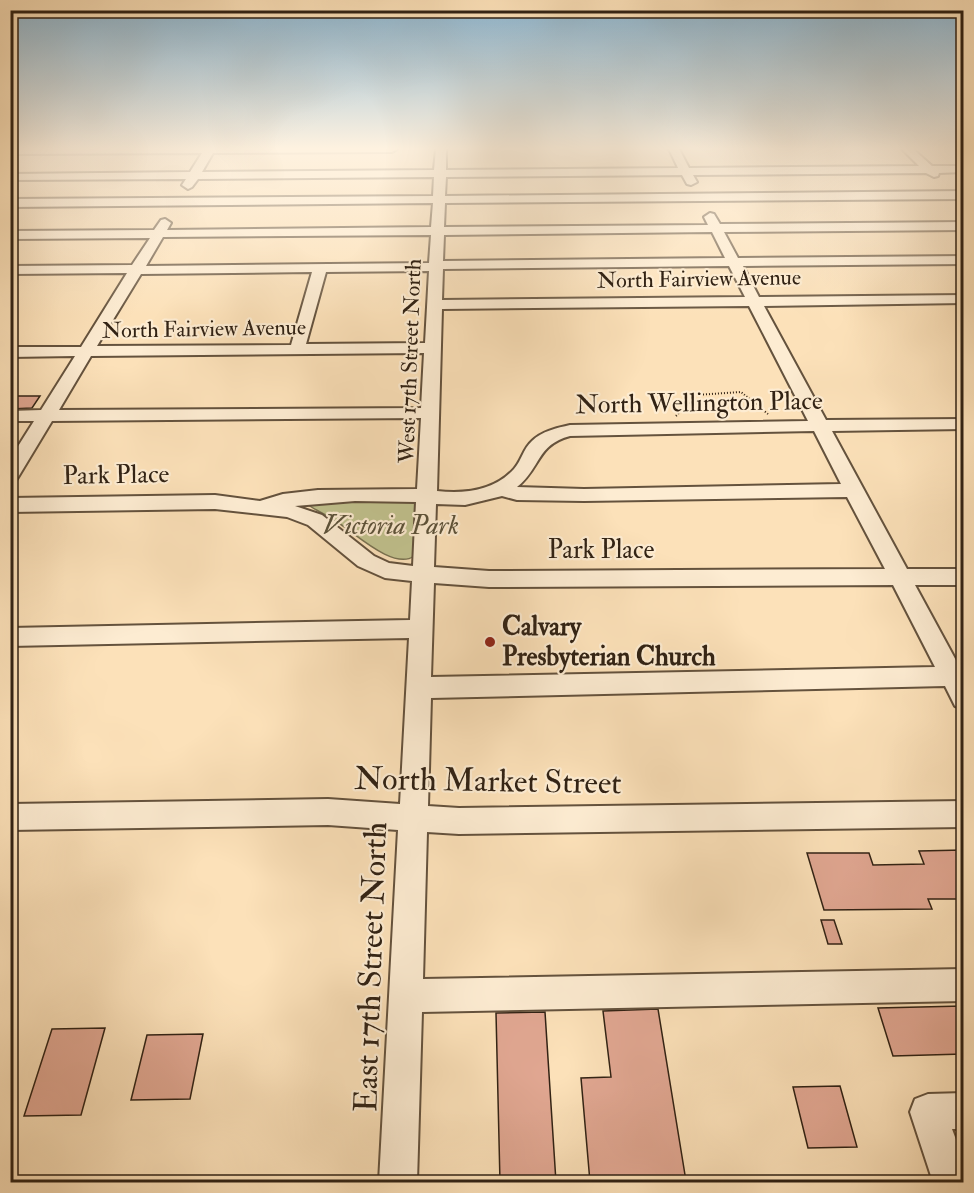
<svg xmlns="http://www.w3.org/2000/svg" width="974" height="1193" font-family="'IM FELL Double Pica',serif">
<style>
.green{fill:#c1c28e;stroke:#797251;stroke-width:1.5}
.building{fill:#e1a792;stroke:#312214;stroke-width:1.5}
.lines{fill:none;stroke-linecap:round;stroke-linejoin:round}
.minor-casing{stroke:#64523d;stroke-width:4}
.path{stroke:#312214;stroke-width:2;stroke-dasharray:1 2;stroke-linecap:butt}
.minor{fill:#fdecd2;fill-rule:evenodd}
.poi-dot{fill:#8f2418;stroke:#fdecd2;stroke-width:2}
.labels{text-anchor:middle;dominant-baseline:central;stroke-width:4.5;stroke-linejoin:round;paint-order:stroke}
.far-street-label{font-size:22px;fill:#312214;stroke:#fdecd2}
.street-label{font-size:26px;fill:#312214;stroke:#fdecd2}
.park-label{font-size:26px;font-style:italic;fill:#5c5239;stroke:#fdecd2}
.poi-label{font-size:26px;font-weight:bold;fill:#312214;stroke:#fdecd2;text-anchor:start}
.near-street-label{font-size:32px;fill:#312214;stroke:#fdecd2}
</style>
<rect width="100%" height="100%" fill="#fce1b9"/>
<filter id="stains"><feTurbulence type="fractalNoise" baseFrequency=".00333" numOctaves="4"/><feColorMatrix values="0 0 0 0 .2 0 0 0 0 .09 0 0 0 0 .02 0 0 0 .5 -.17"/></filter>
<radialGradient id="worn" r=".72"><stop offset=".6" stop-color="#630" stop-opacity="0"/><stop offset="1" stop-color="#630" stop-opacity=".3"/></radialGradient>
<!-- green -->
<path class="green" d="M306,500H418L414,556C394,571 354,532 337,522C327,515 315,510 305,503Z"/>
<!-- building -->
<g class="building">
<path d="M10,396H40L32,408L10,409Z"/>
<path d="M963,850V899H928L932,909L824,910L807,853H869L873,865L924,864L919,851Z"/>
<path d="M821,920H834L842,944H828Z"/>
<path d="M963,1006V1054L893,1056L878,1008Z"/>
<path d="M658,1009L686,1181L590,1182L581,1078L611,1077L603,1011Z"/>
<path d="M545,1012L556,1182H500L496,1013Z"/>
<path d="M105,1028L81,1115L24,1116L52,1029Z"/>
<path d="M203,1034L190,1099L131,1100L147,1035Z"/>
<path d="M840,1086L857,1147L808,1148L793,1087Z"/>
</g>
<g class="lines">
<!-- minor casing -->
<g class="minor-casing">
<g id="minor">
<path d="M10,149H397L392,152L213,153L202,172L434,170L436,149H446V170L678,168L669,149H679L689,168L919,166L902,149H913L932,166H964V172L939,173L938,176L934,177L926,173L693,175L697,182L691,185L687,184L682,175L446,177L445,196L964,191V199L445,203L444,227L708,225L704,217L710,213L714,214L720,224L964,222V230L724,232L738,258L964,256V264L743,266L759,297L964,295V303L764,306L826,420L964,419V429L832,431L907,569H964V585H915L959,666H964V709L955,706L945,686L431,698L428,806L459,808L964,801V827L459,834L427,832L423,979L964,969V1001L422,1012L417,1182H379L398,830L328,825L10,830V804L328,799L400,804L409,638L10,646V628L410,620L412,581L385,578L358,566L308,525L287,517L215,509L10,512V498L215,495L260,501L283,494L318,490L417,489L421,418L52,421L17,479L10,481V459L34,421H10V411L41,410L75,356L10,357V347H81L127,273L10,274V266L132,265L150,238L10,239V231L154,230L161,220L165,219L171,223L167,230L431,227L433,203L10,207V199L433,196L434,177L198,179L192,187L188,189L182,185L186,179L10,180V174L190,172L202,153L10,154ZM712,232L725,258L443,261L444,235ZM431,235L429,263L146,266L163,237ZM729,266L745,297L442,300L443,269ZM429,271L425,343L306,344L326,272ZM312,272L291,345L97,346L141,274ZM749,306L808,421L570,425C557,428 542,431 532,441C523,449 522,460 514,469C494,491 465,494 437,491L442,309ZM424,353L421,408L59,410L91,356ZM814,431L841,484L584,489L517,487C541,468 536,445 570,436ZM502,496L517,500L584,501L847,497L885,569L489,571L434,567L436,504L465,505ZM355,501L416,502L413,566L389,563L374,556L322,515L295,506ZM434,583L489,587L893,585L935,667L431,677Z"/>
<path d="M964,1093V1129H952L964,1161V1182H933L910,1112L915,1099L928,1094Z"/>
</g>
</g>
<!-- path -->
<path class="path" d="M676,416L696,395L741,392L768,414"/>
<!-- minor -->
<use href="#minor" class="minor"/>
</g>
<!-- sky -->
<linearGradient id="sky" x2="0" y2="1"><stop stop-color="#8bb7d4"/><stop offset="0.47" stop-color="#fef2e0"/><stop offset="1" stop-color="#fef2e0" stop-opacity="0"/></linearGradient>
<rect width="974" height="316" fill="url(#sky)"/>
<!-- markers -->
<circle class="poi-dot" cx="490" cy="642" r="6"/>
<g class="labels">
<!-- far-street labels -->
<g class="far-street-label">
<text transform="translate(699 279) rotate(-1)">North Fairview Avenue</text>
<text transform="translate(204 329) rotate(-1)">North Fairview Avenue</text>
<text transform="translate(410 361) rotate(-88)">West 17th Street North</text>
</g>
<!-- street labels -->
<g class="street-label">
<text transform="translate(699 403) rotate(-1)">North Wellington Place</text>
<text transform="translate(116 475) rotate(-1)">Park Place</text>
<text x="601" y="550">Park Place</text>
</g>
<!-- park labels -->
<g class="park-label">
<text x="391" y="526">Victoria Park</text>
</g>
<!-- poi labels -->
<g class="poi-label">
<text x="502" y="627">Calvary<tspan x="502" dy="30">Presbyterian Church</tspan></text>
</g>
<!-- near-street labels -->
<g class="near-street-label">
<text transform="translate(488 781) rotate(1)">North Market Street</text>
<text transform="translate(371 967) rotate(-88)">East 17th Street North</text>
</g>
</g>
<!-- margin -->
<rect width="974" height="1193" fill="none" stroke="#fce1b9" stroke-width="36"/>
<rect x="12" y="12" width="950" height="1169" fill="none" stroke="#312214" stroke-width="3"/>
<rect x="18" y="18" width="938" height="1157" fill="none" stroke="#312214" stroke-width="1.5"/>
<rect width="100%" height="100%" filter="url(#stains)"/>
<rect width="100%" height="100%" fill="url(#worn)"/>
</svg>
